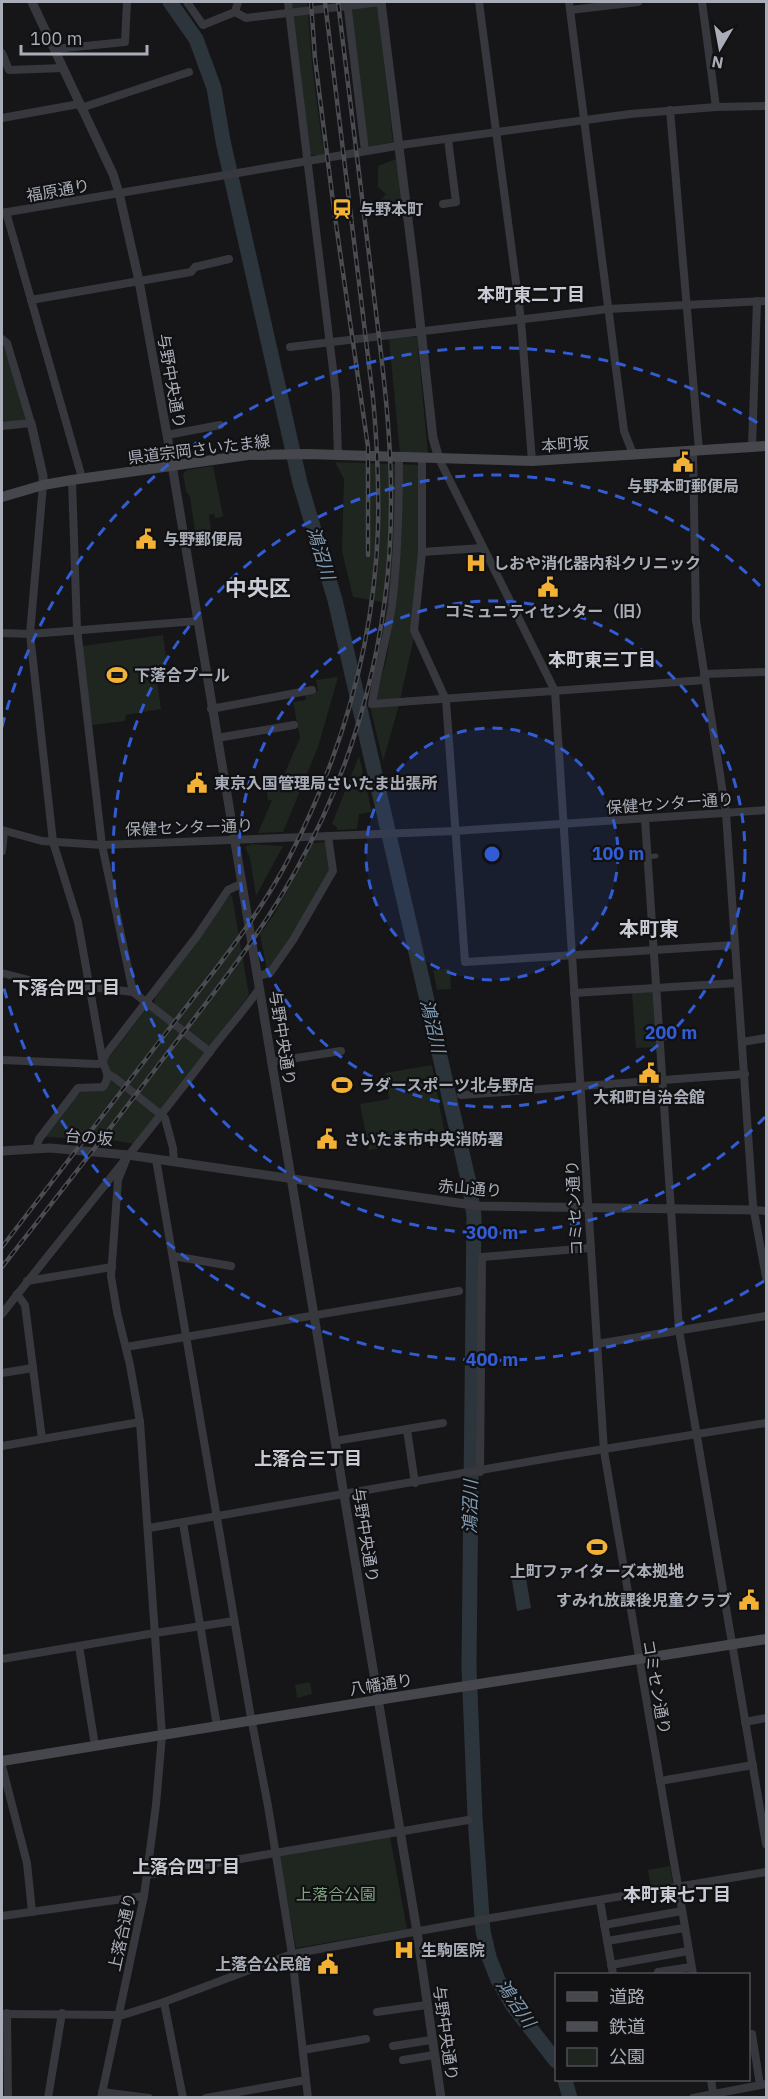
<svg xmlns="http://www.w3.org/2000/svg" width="768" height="2099" font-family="'IBM Plex Sans','Noto Sans JP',sans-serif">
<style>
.green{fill:#1e261f}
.water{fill:#2c353c}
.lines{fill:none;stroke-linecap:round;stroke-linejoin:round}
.river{stroke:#2c353c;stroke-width:15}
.minor{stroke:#37383d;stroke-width:8}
.tertiary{stroke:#37383d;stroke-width:9}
.secondary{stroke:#45474d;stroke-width:10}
.rail-casing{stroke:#4a4c52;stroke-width:4.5}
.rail{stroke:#111113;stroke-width:2;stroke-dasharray:7;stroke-linecap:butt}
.pedestrian-bridge{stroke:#37383d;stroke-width:5}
.ring{fill:none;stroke:#325cd3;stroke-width:3;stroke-dasharray:10 8}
.labels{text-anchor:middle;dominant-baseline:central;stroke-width:4.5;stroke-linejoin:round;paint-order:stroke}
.street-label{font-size:16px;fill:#a8adb8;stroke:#111113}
.poi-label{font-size:16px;font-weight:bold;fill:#a8adb8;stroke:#111113;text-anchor:start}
.park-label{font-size:16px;fill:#7fa381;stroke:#111113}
.neighbourhood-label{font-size:18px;font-weight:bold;fill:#c9ccd4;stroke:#111113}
.water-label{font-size:18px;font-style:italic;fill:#7f9bb3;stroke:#111113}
.quarter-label{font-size:20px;font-weight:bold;fill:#c9ccd4;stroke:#111113}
.district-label{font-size:22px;font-weight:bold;fill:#c9ccd4;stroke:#111113}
.centre{fill:#325cd3;stroke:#111113;stroke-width:3}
.ring-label{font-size:18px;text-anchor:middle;font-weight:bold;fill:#325cd3;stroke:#111113;stroke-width:4.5;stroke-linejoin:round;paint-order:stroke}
</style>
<rect width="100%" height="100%" fill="#161618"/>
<!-- green -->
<g class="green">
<path d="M291,2H307L313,74L324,155H310L293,19C299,7 292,10 291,2Z"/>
<path d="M352,2H377L393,142L367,147L351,10Z"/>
<path d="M396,159L401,201L380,203V201L386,194L378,187V166Z"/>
<path d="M410,336L417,337L428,454H400L389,339Z"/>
<path d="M2,344L14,373L26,419L24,421L2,423Z"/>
<path d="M335,462L420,465L421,513L414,637L400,700H378L376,697L387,657L395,604L353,597L342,551L344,479Z"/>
<path d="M213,466L223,515L222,517L215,518L214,514L209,515L211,532L210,535L196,538L190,497L186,491L183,474L187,470Z"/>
<path d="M163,635L167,665L147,669L149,682L157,681L161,709L126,715L125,721L92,725L82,646Z"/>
<path d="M338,677L318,747L283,832L258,833L272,800H268L266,786L281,782L300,738L293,702L306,700L305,694L318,691L316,680Z"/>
<path d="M399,705L383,761L370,706Z"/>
<path d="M359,756L372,812L359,814L357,829L337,830V827L332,824Z"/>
<path d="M326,842L331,870L276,962L267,971L260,934L275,913L313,843Z"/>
<path d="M252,844L283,846L256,896L250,858L245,847Z"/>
<path d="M230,895L232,896L249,995L134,1144L111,1140L44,1137L78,1094L85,1090L106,1089L112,1076L108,1068L107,1060L144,1012L154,1004L155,997Z"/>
<path d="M450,969L451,989L437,990L433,970Z"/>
<path d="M652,991L654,993L657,1047L636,1048L632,995L634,992Z"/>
<path d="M432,1065L445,1136L369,1150L360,1104L389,1099L385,1073Z"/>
<path d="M310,1682L312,1694L297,1698L295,1685Z"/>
<path d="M390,1837L407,1929L296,1948L279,1856Z"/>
<path d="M670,1866L673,1885L651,1888L648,1870Z"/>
</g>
<!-- water -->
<path class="water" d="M526,1578L531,1608L517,1611L512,1580Z"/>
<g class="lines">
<!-- river -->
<g class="river">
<path d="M170,2L196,39L214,88L223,141L300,483L335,600L469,1183L474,1216L469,1666L475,1817L483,1931L489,1957L498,1980L513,2006L556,2061"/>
<path d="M565,2080L570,2098"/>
</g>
<!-- minor -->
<g class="minor">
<path d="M187,2L203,25L235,12L238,2"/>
<path d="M288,2L336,394L338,456"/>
<path d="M347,2L365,151"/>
<path d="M479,2L521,320L532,461"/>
<path d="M569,2L624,431L633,454"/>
<path d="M702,2L716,107"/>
<path d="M570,10L638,2"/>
<path d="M235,12L246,18L381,2"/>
<path d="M55,49L125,42L127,2"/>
<path d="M2,53L9,70L63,68"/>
<path d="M81,108L189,72"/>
<path d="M670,110L699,450"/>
<path d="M2,118L79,104"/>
<path d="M443,204L456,202L448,139"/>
<path d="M6,212L82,478"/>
<path d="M2,213L408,144L630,114L716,107L766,106"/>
<path d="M31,300L191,272L195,267L229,259"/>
<path d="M2,339L7,343L31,423L2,426"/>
<path d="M290,347L608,309L766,301"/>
<path d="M167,435L220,425"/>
<path d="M752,447L757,301"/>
<path d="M693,450L696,620L726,813L753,1206L766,1277"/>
<path d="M399,458C399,507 398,556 392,605C387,638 377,671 372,704L705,680"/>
<path d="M422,459V552L414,630L446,700L465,962L734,945"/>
<path d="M439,459L555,691L604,1451L693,1974"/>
<path d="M72,480L77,629L102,845L133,992"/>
<path d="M422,552L482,548"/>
<path d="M2,633L30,634L197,621"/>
<path d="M704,674L766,672"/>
<path d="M211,709L312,690"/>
<path d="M217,738L294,725"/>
<path d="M645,819L679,1330L766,1844"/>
<path d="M2,830L42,841L102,845L455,831L766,810"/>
<path d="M2,851L4,831"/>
<path d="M2,973L52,986L90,987L133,992L210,1052"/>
<path d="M257,976L270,973L293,940L333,871L328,836"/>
<path d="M574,993L737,983"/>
<path d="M742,1042L766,1038"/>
<path d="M2,1060L97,1064L103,1063"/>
<path d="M103,1061L106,1054L197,936L228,890L241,884"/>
<path d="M271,1062L341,1051"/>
<path d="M108,1074L115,1078L165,1118L173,1148L174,1162"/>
<path d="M461,1095L745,1074"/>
<path d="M36,1149L39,1139L78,1088L103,1087C110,1077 107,1072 103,1063L78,922L53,842L30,634L43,485"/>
<path d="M156,1159L250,1712L268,1806L292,1954L308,2098"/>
<path d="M754,1210L766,1211"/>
<path d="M173,1256L231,1266"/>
<path d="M27,1281L112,1267"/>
<path d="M17,1294L25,1305L42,1439"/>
<path d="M2,1314C70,1227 141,1142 209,1053C225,1031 244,1011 259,989"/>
<path d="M597,1344L766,1316"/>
<path d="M126,1347L459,1291"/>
<path d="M2,1373L33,1368"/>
<path d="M407,1430L415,1483"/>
<path d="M335,1441L443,1423"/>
<path d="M2,1446L140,1422"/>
<path d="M480,1472L482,1257L590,1248"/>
<path d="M183,1523L217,1726"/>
<path d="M149,1528L561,1456L766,1423"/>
<path d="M79,1646L95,1746"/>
<path d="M2,1659L149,1634L234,1621"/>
<path d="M745,1722L766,1718"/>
<path d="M2,1766L27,1863L32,1912"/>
<path d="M660,1781L753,1765"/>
<path d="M147,1875L468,1820"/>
<path d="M600,1901L613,1974"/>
<path d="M2,1916L144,1896"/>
<path d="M604,1925L682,1911"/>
<path d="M607,1941L684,1928"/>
<path d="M611,1965L688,1951"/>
<path d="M658,1974V1972L691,1967"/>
<path d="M164,2002L183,2098"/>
<path d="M377,2012L426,2005"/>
<path d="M7,2013L8,2098"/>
<path d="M2,2014L123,2015L164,2002L292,1954L491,1918L766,1872"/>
<path d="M752,2034L760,2085"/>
<path d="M393,2046L431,2040"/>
<path d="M303,2050L366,2039"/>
<path d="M403,2060L434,2055"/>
<path d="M711,2080L714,2098"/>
<path d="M102,2092L149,2098"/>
<path d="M48,2098L62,2013"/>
<path d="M101,2098L144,1896L156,1805L162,1735L140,1422L130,1365L117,1312L111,1276L118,1180L128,1155"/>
<path d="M206,2098L306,2080"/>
<path d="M693,2098L766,2084"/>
</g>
<!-- tertiary -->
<g class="tertiary">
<path d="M32,2L113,174L119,193L139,281L167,435L417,1932L441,2098"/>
<path d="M381,2L415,276L433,438L439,459"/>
<path d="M31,423L43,476V485"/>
<path d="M2,1151L50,1148L128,1155L479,1206L754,1210"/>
</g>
<!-- secondary -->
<g class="secondary">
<path d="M2,497L43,485L72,480L248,455L307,454L532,461L766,446"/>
<path d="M2,1761L390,1698L766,1639"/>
</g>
<!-- rail casing -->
<g class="rail-casing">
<g id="rail">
<path d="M311,2L315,59L334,210L368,447V555"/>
<path d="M2,1247C57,1175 113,1102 169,1029C211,975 256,921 288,860C341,757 374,644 378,528C379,484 377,441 373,398L325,2"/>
<path d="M2,1267C56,1198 110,1129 163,1059C210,998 258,939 295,872C357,762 391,632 391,506C392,427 380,348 371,271C360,181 349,91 338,2"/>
</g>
</g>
<!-- rail -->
<use href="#rail" class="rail"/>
<!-- pedestrian-bridge -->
<path class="pedestrian-bridge" d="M636,858L656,856"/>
</g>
<!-- distance rings -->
<circle cx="492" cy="854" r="126" fill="#325cd3" fill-opacity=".12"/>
<g class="ring">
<circle cx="492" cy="854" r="126"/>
<circle cx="492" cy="854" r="253"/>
<path d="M765 1117A379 379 0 1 1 765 591"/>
<path d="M764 1281A506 506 0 0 1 2 981M2 727A506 506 0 0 1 764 427"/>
</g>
<!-- icons -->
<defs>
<g id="station-bare" transform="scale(1.62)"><path d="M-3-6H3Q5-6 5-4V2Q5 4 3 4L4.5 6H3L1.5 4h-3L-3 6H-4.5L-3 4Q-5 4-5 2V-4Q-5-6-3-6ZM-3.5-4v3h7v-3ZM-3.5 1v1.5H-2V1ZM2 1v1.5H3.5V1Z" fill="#f2b134" stroke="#111113" stroke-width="2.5" paint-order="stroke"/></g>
<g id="civic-bare" transform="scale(1.62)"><path d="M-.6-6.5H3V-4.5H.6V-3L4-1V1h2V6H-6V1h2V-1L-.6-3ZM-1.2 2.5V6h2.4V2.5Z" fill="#f2b134" stroke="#111113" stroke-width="2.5" paint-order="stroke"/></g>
<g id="hospital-bare" transform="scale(1.62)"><path d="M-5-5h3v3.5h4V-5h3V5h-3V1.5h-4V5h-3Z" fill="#f2b134" stroke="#111113" stroke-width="2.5" paint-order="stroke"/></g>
<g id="stadium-bare" transform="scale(1.62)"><path d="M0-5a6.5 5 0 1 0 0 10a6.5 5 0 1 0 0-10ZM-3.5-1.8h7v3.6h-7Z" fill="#f2b134" stroke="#111113" stroke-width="2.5" paint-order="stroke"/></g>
</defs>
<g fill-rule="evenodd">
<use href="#station-bare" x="342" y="209"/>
<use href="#civic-bare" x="683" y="462"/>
<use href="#civic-bare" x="146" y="539"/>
<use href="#hospital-bare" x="476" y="563"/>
<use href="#civic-bare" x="548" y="587"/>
<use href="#stadium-bare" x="117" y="675"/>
<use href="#civic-bare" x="197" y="783"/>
<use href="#civic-bare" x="649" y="1073"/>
<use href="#stadium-bare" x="342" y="1085"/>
<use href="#civic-bare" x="327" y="1139"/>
<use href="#stadium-bare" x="597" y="1547"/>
<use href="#civic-bare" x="749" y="1600"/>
<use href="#hospital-bare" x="404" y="1950"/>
<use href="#civic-bare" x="328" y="1964"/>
</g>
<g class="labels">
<!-- street labels -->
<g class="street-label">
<text transform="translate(58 190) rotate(-10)">福原通り</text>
<text transform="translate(172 381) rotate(80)">与野中央通り</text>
<text transform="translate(565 444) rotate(-4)">本町坂</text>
<text transform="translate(199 449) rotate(-7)">県道宗岡さいたま線</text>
<text transform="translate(670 803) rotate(-4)">保健センター通り</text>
<text transform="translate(189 827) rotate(-2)">保健センター通り</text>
<text transform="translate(283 1038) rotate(81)">与野中央通り</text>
<text transform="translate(89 1137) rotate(5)">台の坂</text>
<text transform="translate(470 1188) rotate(5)">赤山通り</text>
<text transform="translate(574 1208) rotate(-93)">コミセン通り</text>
<text transform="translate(366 1535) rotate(81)">与野中央通り</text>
<text transform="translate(381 1684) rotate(-9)">八幡通り</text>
<text transform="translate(657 1687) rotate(80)">コミセン通り</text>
<text transform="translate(122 1932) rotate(-78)">上落合通り</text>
<text transform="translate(446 2033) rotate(82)">与野中央通り</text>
</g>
<!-- poi labels -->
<g class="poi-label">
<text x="359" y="209">与野本町</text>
<text x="683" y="486" text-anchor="middle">与野本町郵便局</text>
<text x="163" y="539">与野郵便局</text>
<text x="493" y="563">しおや消化器内科クリニック</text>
<text x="548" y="611" text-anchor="middle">コミュニティセンター（旧）</text>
<text x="134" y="675">下落合プール</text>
<text x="214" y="783">東京入国管理局さいたま出張所</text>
<text x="359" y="1085">ラダースポーツ北与野店</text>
<text x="649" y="1097" text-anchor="middle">大和町自治会館</text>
<text x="344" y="1139">さいたま市中央消防署</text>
<text x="597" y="1571" text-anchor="middle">上町ファイターズ本拠地</text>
<text x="732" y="1600" text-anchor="end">すみれ放課後児童クラブ</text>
<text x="421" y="1950">生駒医院</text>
<text x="311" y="1964" text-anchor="end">上落合公民館</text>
</g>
<!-- park labels -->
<g class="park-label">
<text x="336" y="1894">上落合公園</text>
</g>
<!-- neighbourhood labels -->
<g class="neighbourhood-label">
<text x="531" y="294">本町東二丁目</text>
<text x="602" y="659">本町東三丁目</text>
<text x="66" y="987">下落合四丁目</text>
<text x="308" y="1458">上落合三丁目</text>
<text x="186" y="1866">上落合四丁目</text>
<text x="677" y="1894">本町東七丁目</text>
</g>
<!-- water labels -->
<g class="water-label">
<text transform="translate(321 553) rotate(73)">鴻沼川</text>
<text transform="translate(433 1026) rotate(77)">鴻沼川</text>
<text transform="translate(470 1507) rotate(-89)">鴻沼川</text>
<text transform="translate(516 2003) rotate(56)">鴻沼川</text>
</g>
<!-- quarter labels -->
<g class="quarter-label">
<text x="649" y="928">本町東</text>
</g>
<!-- district labels -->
<g class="district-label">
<text x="258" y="587">中央区</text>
</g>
</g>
<circle cx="492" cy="854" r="9" class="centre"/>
<g class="ring-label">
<text x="618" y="860">100 m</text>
<text x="671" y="1039">200 m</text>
<text x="492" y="1239">300 m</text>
<text x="492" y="1366">400 m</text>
</g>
<!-- border -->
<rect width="768" height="2099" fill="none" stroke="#a8adb8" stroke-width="6"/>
<!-- legend -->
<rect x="555" y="1973" width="195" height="108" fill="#111113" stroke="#4d4f55" stroke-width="1.5"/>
<rect x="567" y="1992" width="30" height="9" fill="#45474d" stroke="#4d4f55" stroke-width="1.5"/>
<text x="609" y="2003" font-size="18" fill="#a8adb8">道路</text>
<rect x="567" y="2022" width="30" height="9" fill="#4a4c52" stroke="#4d4f55" stroke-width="1.5"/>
<text x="609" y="2033" font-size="18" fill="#a8adb8">鉄道</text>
<rect x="567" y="2048" width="30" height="18" fill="#1e261f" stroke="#4d4f55" stroke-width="1.5"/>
<text x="609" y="2063" font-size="18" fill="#a8adb8">公園</text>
<!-- north arrow -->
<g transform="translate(720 48) rotate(190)" stroke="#111113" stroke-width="4.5" paint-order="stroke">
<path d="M0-4.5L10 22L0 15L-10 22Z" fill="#a8adb8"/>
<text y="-9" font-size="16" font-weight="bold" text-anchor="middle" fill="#a8adb8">N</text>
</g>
<!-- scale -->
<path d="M21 45v9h126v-9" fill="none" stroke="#a8adb8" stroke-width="3"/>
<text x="30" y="45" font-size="18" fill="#a8adb8" stroke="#111113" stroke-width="4.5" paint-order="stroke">100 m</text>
</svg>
